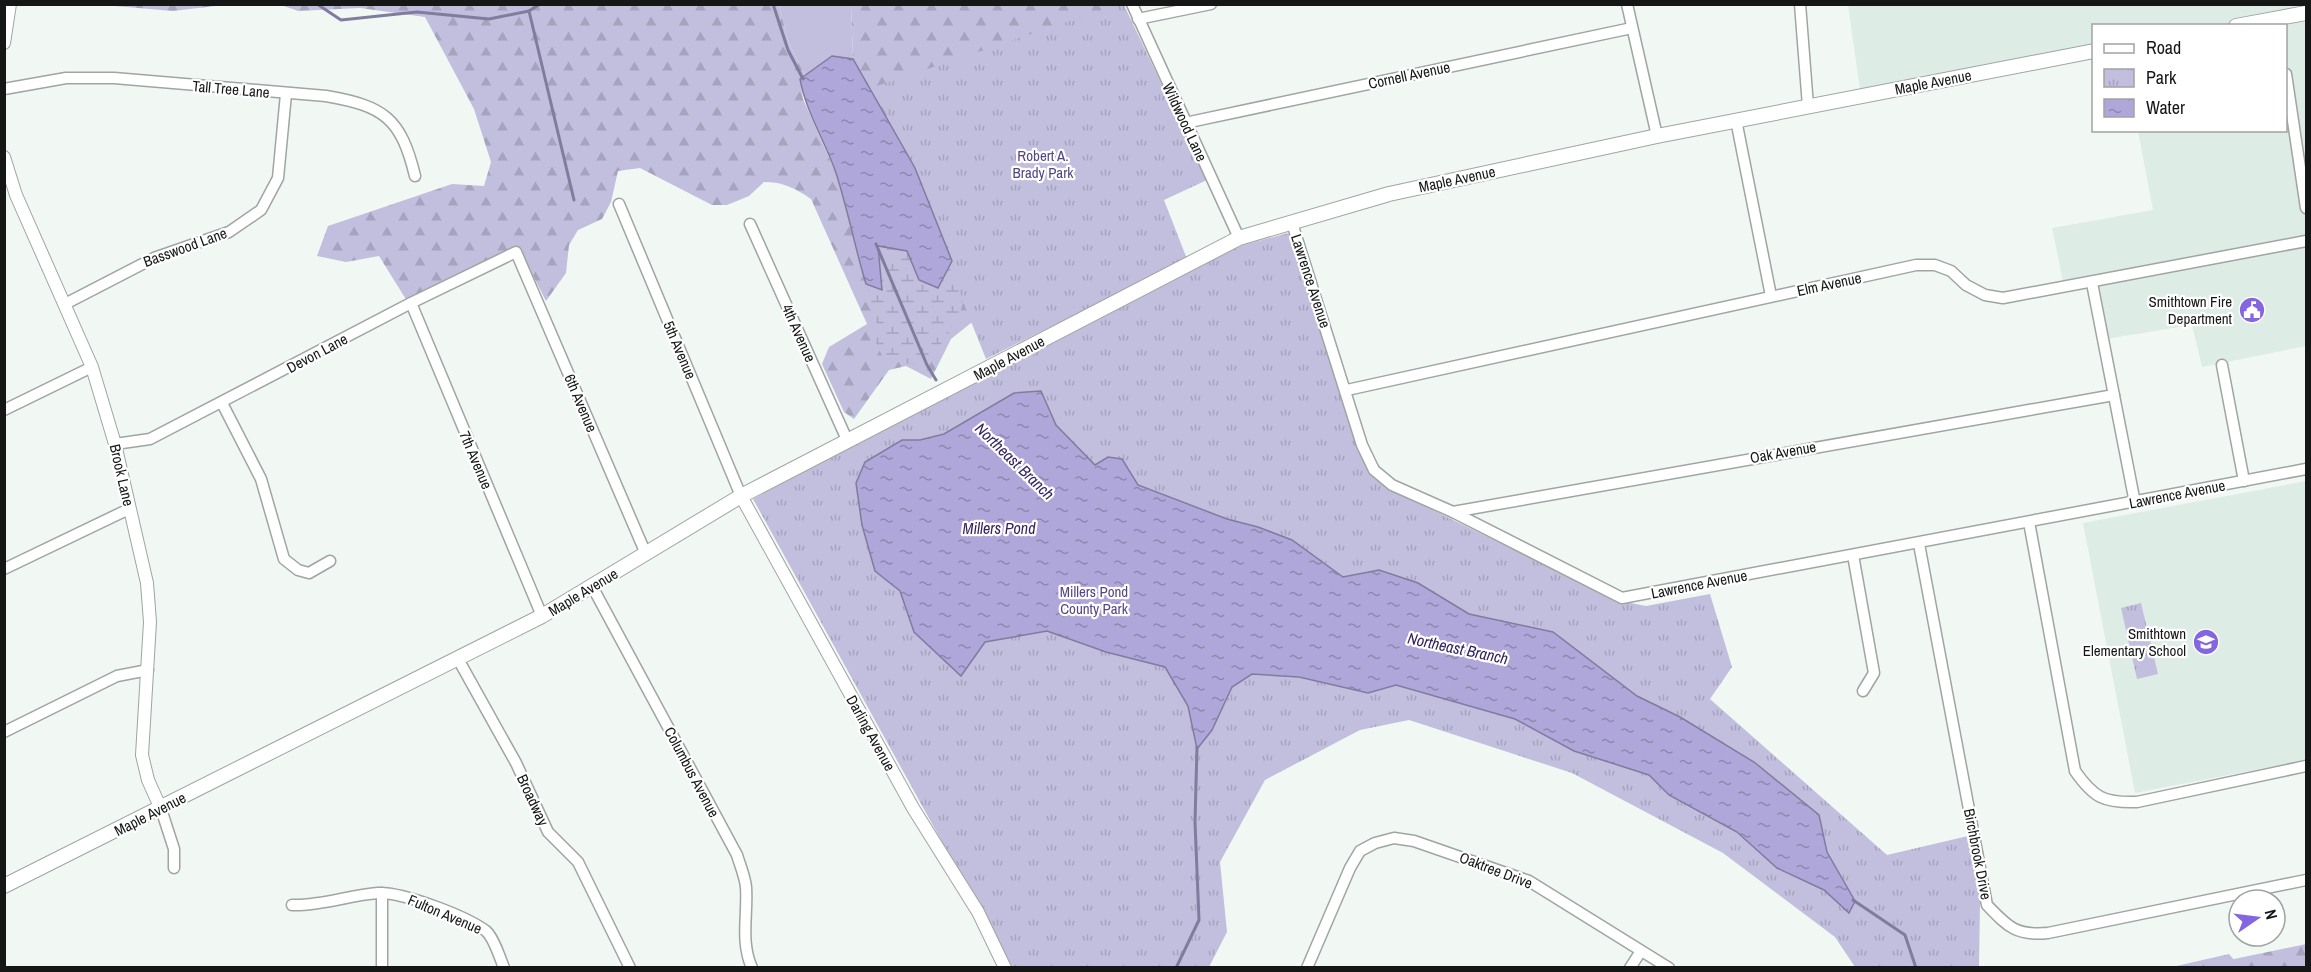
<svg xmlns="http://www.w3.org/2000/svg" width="2311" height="972" font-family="'Archivo Narrow',sans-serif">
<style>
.built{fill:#ddece4}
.grass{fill:#c2bede}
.forest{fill:url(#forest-firs)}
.wetland{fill:url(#wetland-marsh)}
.park{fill:url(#park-tufts)}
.water{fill:url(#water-ripples);stroke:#817c9e;stroke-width:1.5}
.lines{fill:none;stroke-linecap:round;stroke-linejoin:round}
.stream{stroke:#817c9e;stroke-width:3}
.minor-casing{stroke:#9fa5a1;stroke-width:13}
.tertiary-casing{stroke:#9fa5a1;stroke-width:14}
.secondary-casing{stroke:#9fa5a1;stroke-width:16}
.minor{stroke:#fff;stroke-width:10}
.tertiary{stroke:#fff;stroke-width:12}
.secondary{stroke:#fff;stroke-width:14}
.labels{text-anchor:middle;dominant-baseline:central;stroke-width:4.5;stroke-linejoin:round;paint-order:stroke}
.street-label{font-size:15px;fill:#151716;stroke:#fff}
.park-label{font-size:15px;fill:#544686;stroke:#fff}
.poi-label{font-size:15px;fill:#151716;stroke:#fff;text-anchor:end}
.water-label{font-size:16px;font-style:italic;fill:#32235f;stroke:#fff}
</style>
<defs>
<pattern id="forest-firs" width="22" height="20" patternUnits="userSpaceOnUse" patternTransform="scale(1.5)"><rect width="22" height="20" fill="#c2bede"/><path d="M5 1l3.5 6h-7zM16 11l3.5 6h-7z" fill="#a6a3be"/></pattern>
<pattern id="wetland-marsh" width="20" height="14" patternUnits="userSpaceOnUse" patternTransform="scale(1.5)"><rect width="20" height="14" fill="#c2bede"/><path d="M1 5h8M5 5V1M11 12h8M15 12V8" fill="none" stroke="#a6a3be"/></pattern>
<pattern id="park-tufts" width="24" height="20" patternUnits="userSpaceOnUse" patternTransform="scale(1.5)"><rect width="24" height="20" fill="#c2bede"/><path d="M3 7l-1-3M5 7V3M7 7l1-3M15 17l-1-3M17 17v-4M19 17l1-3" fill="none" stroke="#a6a3be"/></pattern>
<pattern id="water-ripples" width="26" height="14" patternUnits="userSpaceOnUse" patternTransform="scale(1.5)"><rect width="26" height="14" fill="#afa7d9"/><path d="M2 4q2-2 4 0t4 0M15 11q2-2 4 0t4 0" fill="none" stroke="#8d87af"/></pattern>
</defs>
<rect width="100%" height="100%" fill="#f1f8f4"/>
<!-- built -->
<g class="built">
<path d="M1848,5H2306V346L2202,367L2192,325L2106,339L2096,285L2065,291L2052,228L2153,210L2138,131L2286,130V26H2094L2093,53L1861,97Z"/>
<path d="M2306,481V760L2135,793L2083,523Z"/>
</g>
<!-- grass -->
<path class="grass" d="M779,5H851L853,59L832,56L805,75L789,44Z"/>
<!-- forest -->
<g class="forest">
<path d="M1119,4L1001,333L971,323L951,339L931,379L906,366L889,370L854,419L844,412L822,364L829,347L867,324L811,199C795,188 783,182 764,182L749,196L727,205H712L640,168L618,171L611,202L602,219L578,230L569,245L566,273L546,301L518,246L407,301L379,256L346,262L317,256L328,226L452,184L484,186L491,162L474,109L425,17L360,8L298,11L281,5H779L789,44L805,75L800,79L803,99L835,171L846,206L866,284L882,290L915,168L853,59L851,5Z"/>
<path d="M103,5H224L173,11Z"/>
<path d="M2306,944V967L2191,968Z"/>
</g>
<!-- wetland -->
<path class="wetland" d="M868,148L965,287L960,316L927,365L902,363L882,356L876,343L877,324L835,171Z"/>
<!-- park -->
<g class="park">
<path d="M1117,5H1124L1207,180L1164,200L1187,259L986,359L877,86Z"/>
<path d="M1288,233L1370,474L1390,489L1616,600L1646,606L1710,594L1732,667L1710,699L1887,855L1968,836L1980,902L1979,967H1855L1835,937L1723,853L1572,773L1409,720L1360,730L1265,780L1220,862L1227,932L1209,967H1011L753,499L906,417L1240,246Z"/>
<path d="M2141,603L2158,674L2137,679L2121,608Z"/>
<path d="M2229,954L2240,967H2172Z"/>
</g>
<!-- water -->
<g class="water">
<path d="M832,56L853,59L915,168L952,261L938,288L919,280L907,251L878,246L882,290L866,284C855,248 848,210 836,173C825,141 806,112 800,79Z"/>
<path d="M1041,391L1056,425L1095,465L1108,457L1122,459L1138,485L1227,519L1258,527L1292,540L1343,577L1379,570L1418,583L1469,614L1553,632L1637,696L1680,717L1754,762L1819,815L1827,852L1855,901L1849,913L1824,890L1777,868L1737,832L1669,795L1649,775L1574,751L1515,719L1396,685L1368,693L1299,677L1252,674L1232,687L1212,730L1197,749L1188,706L1165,667L1106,652L1047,631L985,642L961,676L914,632L900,591L875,571L862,525L856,483L865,462L902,440H920L944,434L1014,393Z"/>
</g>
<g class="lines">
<!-- stream -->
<g class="stream">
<path d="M317,4L341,20L417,12L489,19L529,11"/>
<path d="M540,4L529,11L574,200"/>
<path d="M773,4L788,50L803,79"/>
<path d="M876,244L927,365L936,380"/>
<path d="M1853,900L1905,935L1916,968"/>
<path d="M1176,968L1199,920L1195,822L1197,747"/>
</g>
<!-- minor casing -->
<g class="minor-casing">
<g id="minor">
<path d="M1132,4L1239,238"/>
<path d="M1627,4L1657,136"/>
<path d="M1800,4L1808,106"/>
<path d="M1138,19L1211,4"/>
<path d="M2286,74L2306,208"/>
<path d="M4,89L66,78H114L326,96C384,106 401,118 415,176"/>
<path d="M1736,120L1771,296"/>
<path d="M1185,123L1632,28"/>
<path d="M619,204L741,496"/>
<path d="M1292,223L1362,445L1374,470L1392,485L1453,512L1622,598L2306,469"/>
<path d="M750,224L848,442"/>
<path d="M2092,283L2135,503"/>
<path d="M411,303L542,616"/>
<path d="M65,304L154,258L229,232L261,210L278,178L286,94"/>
<path d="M2222,365L2244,481"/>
<path d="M1347,390L1916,265H1935L1951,271L1966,285L1985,295L2003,298L2306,241"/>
<path d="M222,403L261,479L284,559L298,570L309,573L330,561"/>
<path d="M4,410L92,367"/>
<path d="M115,444L150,439L411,303L516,252L646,554"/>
<path d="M1453,512L2114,395"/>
<path d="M2029,522L2075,771C2094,798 2104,803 2137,802L2306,766"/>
<path d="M1919,544L1987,905C2008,927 2016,936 2048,933L2306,880"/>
<path d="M1853,555L1874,673L1863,691"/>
<path d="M4,569L129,509"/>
<path d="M593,588L737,855C740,865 745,877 746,887C748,915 740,941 752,968"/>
<path d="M458,659L516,763L548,832L578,862L630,968"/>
<path d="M4,732L117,676L148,670"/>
<path d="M161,809L174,849V868"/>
<path d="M382,893V968"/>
<path d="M292,905C322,906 349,895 378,893C403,892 466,916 486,931C494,938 500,958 504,968"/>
<path d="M1307,968L1350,868L1360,851L1375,843L1394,838L1414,841L1529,881L1669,968"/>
<path d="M1630,968L1641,951"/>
</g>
</g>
<!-- tertiary casing -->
<g class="tertiary-casing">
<g id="tertiary">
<path d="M4,43L10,4"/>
<path d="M4,157L16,195L92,367L115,444L147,583L150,622L142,755L148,780L161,809"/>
<path d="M741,496L913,808L978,912L1005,968"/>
</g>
</g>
<!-- secondary casing -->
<g class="secondary-casing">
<g id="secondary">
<path d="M2236,26L2306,13"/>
<path d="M4,886L542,616L741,496L1239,238L1389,194L1657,136L2094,51"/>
</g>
</g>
<!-- minor -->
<use href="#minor" class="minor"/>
<!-- tertiary -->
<use href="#tertiary" class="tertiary"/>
<!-- secondary -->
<use href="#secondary" class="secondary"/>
</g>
<!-- icons -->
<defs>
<g id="civic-disc" transform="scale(1.35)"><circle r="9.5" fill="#8466e1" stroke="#fff"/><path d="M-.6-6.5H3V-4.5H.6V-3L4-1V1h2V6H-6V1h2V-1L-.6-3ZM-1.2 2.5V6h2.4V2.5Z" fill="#fff"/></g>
<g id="school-disc" transform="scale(1.35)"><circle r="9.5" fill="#8466e1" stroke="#fff"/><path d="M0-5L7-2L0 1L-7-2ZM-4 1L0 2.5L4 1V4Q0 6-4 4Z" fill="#fff"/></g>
</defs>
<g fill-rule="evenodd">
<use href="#civic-disc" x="2252" y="310"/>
<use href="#school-disc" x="2206" y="642"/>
</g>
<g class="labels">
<!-- street labels -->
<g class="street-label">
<text transform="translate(1409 75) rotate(-12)">Cornell Avenue</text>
<text transform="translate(1933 82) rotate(-11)">Maple Avenue</text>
<text transform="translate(231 89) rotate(5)">Tall Tree Lane</text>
<text transform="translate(1185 122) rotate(65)">Wildwood Lane</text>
<text transform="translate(1457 179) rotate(-12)">Maple Avenue</text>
<text transform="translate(185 247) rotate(-20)">Basswood Lane</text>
<text transform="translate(1311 281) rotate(72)">Lawrence Avenue</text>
<text transform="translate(1829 284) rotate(-12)">Elm Avenue</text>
<text transform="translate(799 333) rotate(66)">4th Avenue</text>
<text transform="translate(680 350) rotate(67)">5th Avenue</text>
<text transform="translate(317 353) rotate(-28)">Devon Lane</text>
<text transform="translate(1009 358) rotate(-28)">Maple Avenue</text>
<text transform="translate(581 403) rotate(67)">6th Avenue</text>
<text transform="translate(1783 452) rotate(-10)">Oak Avenue</text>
<text transform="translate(476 460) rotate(67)">7th Avenue</text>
<text transform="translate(122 475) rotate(77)">Brook Lane</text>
<text transform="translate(2177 494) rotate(-11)">Lawrence Avenue</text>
<text transform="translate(1699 584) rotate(-11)">Lawrence Avenue</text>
<text transform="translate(583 592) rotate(-31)">Maple Avenue</text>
<text transform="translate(871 733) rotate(61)">Darling Avenue</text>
<text transform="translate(692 772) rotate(62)">Columbus Avenue</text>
<text transform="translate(533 800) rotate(65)">Broadway</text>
<text transform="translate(150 814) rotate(-27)">Maple Avenue</text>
<text transform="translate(1978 854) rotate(79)">Birchbrook Drive</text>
<text transform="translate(1496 870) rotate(21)">Oaktree Drive</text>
<text transform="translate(445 914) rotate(23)">Fulton Avenue</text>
</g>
<!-- park labels -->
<g class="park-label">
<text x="1043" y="155">Robert A.<tspan x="1043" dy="17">Brady Park</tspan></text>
<text x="1094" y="591">Millers Pond<tspan x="1094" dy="17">County Park</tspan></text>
</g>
<!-- poi labels -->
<g class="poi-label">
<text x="2232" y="301">Smithtown Fire<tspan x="2232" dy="17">Department</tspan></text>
<text x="2186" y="633">Smithtown<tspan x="2186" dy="17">Elementary School</tspan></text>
</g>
<!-- water labels -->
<g class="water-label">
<text transform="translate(1015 461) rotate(44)">Northeast Branch</text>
<text x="999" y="528">Millers Pond</text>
<text transform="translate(1458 648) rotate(12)">Northeast Branch</text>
</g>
</g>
<!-- border -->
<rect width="2311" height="972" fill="none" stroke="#151716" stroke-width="12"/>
<!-- legend -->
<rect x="2092" y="24" width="195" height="108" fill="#ffffff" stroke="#a1a2a2" stroke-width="1.5"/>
<rect x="2104" y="44" width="30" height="9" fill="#ffffff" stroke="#a1a2a2" stroke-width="1.5"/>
<text x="2146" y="54" font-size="18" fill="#151716">Road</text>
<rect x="2104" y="69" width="30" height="18" fill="url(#park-tufts)" stroke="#a1a2a2" stroke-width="1.5"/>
<text x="2146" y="84" font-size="18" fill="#151716">Park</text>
<rect x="2104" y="99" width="30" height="18" fill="url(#water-ripples)" stroke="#a1a2a2" stroke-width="1.5"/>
<text x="2146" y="114" font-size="18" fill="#151716">Water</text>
<!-- north arrow -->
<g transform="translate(2257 918) rotate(76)"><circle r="28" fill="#ffffff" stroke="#a1a2a2" stroke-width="1.5"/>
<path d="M0-4.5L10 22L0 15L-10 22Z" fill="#8466e1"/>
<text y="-9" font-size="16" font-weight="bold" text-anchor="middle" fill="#151716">N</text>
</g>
</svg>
